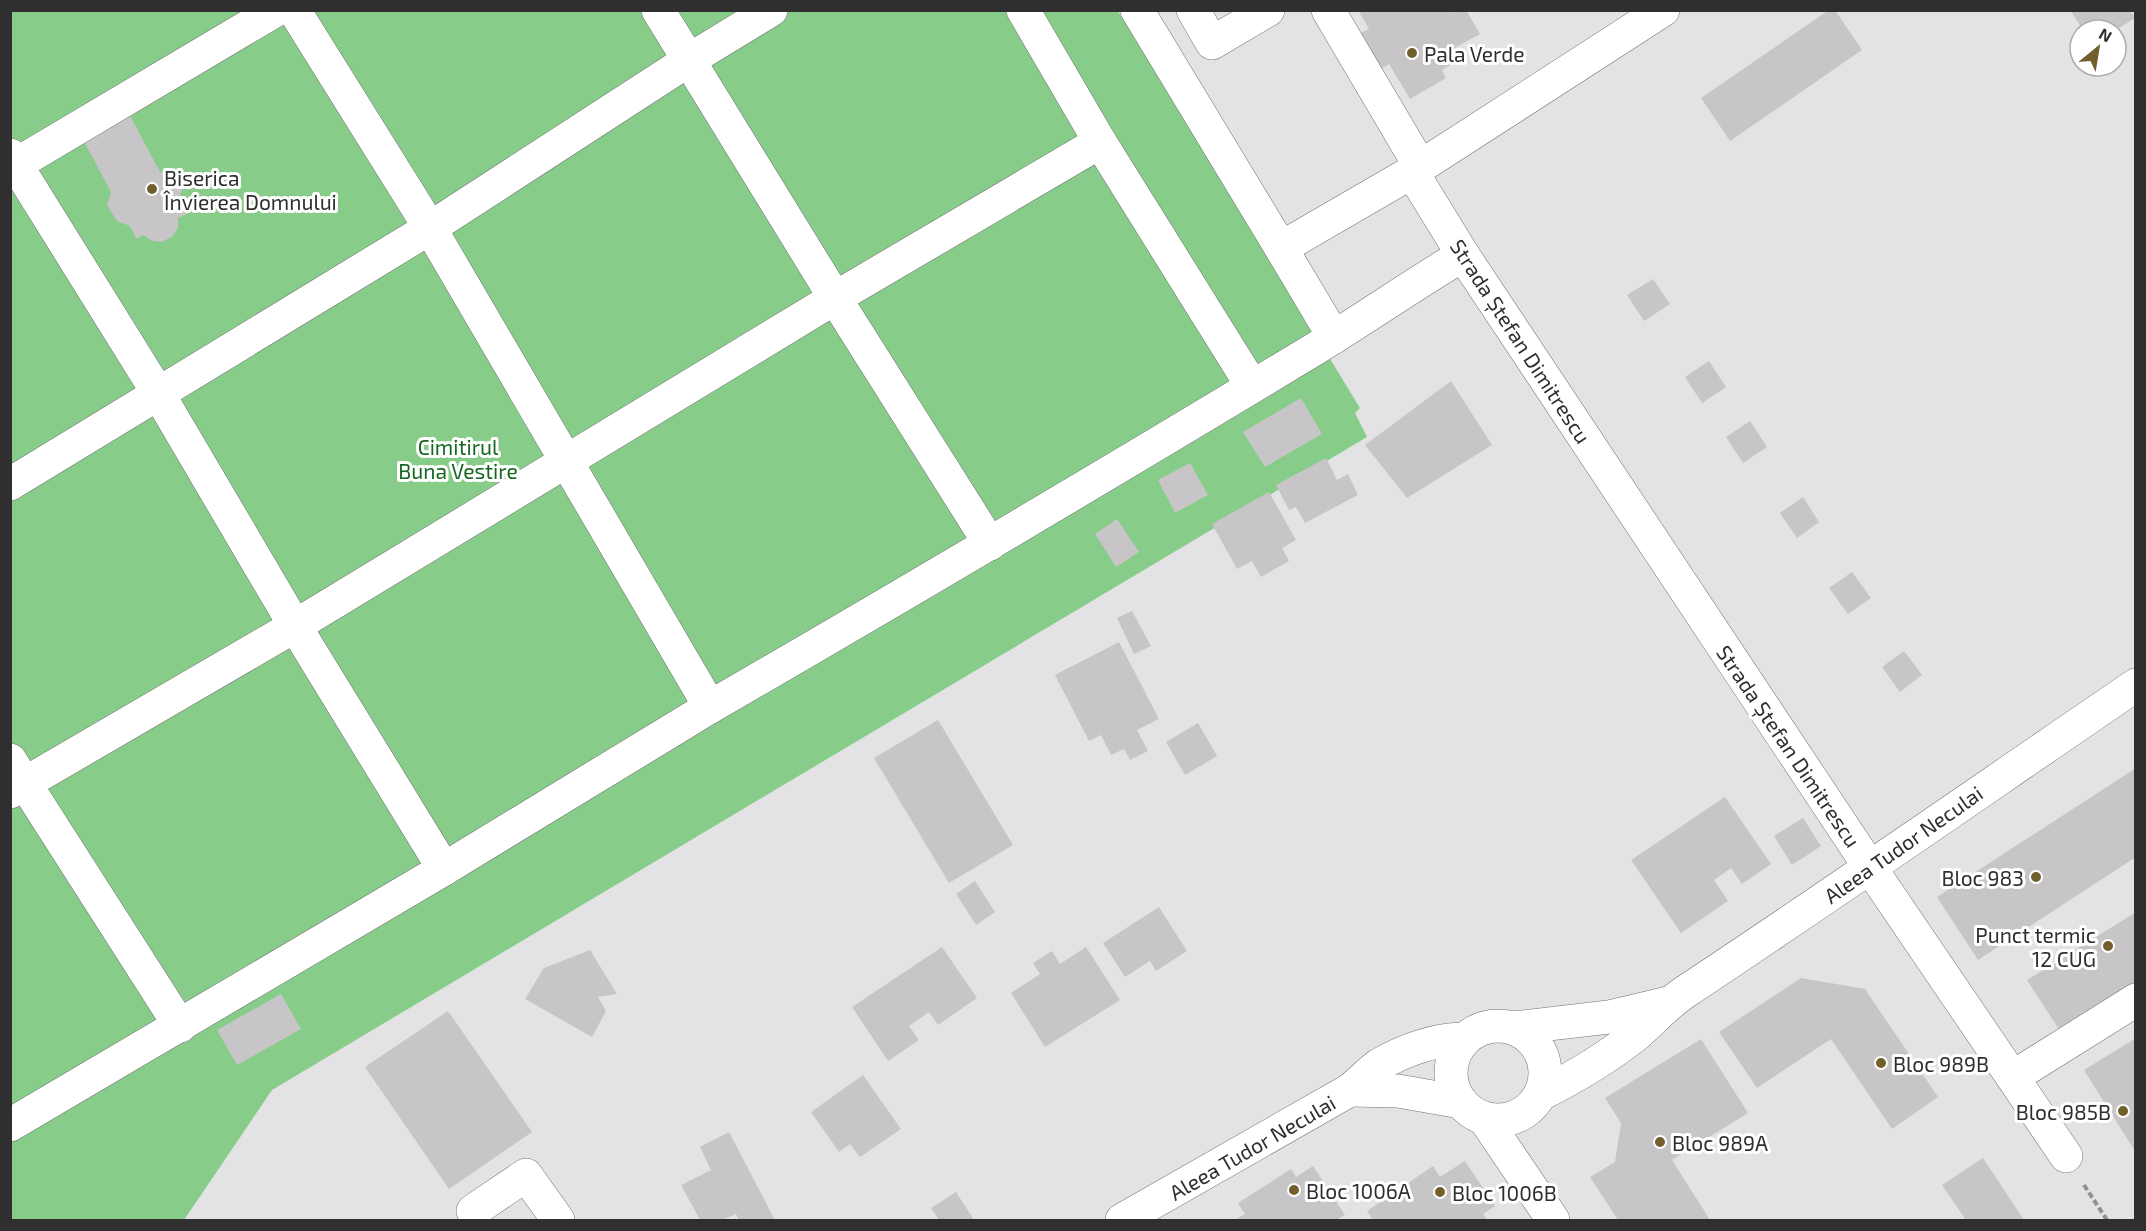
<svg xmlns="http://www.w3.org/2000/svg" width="2146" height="1231" font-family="'Exo 2',sans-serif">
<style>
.green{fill:#87cd89}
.building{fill:#c7c5c7}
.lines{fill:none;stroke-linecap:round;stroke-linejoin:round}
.minor-casing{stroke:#737375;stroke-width:34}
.path{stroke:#919193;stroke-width:4;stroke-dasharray:6 3;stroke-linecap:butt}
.minor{stroke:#fff;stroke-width:33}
.poi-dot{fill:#735f2e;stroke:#fff;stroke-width:2}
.labels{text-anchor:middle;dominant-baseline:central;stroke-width:6;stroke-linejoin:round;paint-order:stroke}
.poi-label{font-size:21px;fill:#2f2f30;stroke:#fff;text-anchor:start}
.street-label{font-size:21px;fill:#2f2f30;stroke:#fff}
.park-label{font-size:21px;fill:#156620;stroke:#fff}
</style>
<rect width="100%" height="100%" fill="#e3e3e5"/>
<!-- green -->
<path class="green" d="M10,11H1118L1360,408L1355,413L1367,437L272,1090L184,1220H11Z"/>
<!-- building -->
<g class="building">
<path d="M1358,10H1449L1451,13L1456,10H1466L1480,34L1456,47L1462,58L1442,70L1446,78L1410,99L1389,64L1376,72L1355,36L1369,29Z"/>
<path d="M1829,10H1835L1862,50L1730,141L1701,98Z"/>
<path d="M2070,10H2130L2135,18L2116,30H2083Z"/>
<path d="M127,110L160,172L174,175L183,187L179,199L187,214L178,218V228L172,237L161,242L152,241L143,235L136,239L130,226L117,221L107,205L111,192L80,134Z"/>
<path d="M1653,279L1670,304L1644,321L1627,295Z"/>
<path d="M1709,361L1726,387L1702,403L1685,377Z"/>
<path d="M1451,381L1492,445L1407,498L1365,445Z"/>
<path d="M1301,398L1322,434L1265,467L1243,432Z"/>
<path d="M1750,421L1767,447L1743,463L1726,437Z"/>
<path d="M1326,458L1337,480L1348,474L1358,495L1305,523L1296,507L1289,510L1276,485Z"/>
<path d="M1190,463L1208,495L1175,513L1158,480Z"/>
<path d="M1269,492L1296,540L1282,548L1289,561L1261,577L1252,561L1237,569L1212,524Z"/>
<path d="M1803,497L1819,522L1797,538L1780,513Z"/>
<path d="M1117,519L1139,552L1116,567L1095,534Z"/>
<path d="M1852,572L1871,598L1848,614L1829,588Z"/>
<path d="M1132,611L1151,646L1134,654L1117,618Z"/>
<path d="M1119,642L1159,719L1137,730L1148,751L1130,760L1124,749L1111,755L1101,735L1089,741L1055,675Z"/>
<path d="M1904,651L1922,675L1900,692L1882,667Z"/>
<path d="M938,720L1013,845L949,883L874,758Z"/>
<path d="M1198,723L1217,756L1185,775L1166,742Z"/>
<path d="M2136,768V857L1978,960L1937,897Z"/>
<path d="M1725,797L1771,864L1742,884L1731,868L1714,880L1728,901L1681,933L1631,860Z"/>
<path d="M1803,818L1821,846L1792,865L1774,836Z"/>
<path d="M975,881L995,912L976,925L956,894Z"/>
<path d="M1159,907L1187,951L1156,971L1150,961L1125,977L1103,943Z"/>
<path d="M2136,912V987L2062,1034L2027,980Z"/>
<path d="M942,947L977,998L938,1025L929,1012L909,1026L919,1040L888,1061L852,1007Z"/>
<path d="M1086,947L1120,1000L1045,1047L1011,993L1040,974L1033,963L1052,951L1060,964Z"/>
<path d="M590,950L617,994L598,997L606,1011L592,1037L525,999L544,968Z"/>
<path d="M1801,978L1865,989L1938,1097L1892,1129L1831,1039L1757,1088L1719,1032Z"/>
<path d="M281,994L301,1029L237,1065L217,1030Z"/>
<path d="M448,1011L532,1132L449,1189L365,1067Z"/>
<path d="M2136,1038V1153L2084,1070Z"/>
<path d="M1701,1039L1748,1113L1672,1160L1710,1220H1618L1590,1177L1615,1162L1621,1123L1605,1098Z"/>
<path d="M863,1075L901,1129L860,1157L850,1144L839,1152L811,1112Z"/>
<path d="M729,1132L775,1220H739L736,1214L722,1220H700L681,1185L711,1170L700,1147Z"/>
<path d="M1983,1158L2024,1220H1966L1942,1185Z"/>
<path d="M1465,1161L1495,1206L1483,1214L1487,1220H1373L1367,1211L1433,1166L1440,1177Z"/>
<path d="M1313,1166L1345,1215L1336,1220H1235L1245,1214L1238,1203L1291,1169L1296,1177Z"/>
<path d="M956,1192L974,1220H939L931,1208Z"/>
</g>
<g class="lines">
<!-- minor casing -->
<g class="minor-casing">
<g id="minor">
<path d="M294,10L430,228L710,707C914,589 1116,469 1318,347C1367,317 1414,284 1463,255"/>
<path d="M658,10L835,298L990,544"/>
<path d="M1023,10L1100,142L1252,386"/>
<path d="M1137,10L1281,248L1412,172L1663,10"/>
<path d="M1193,10L1212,43L1268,10"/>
<path d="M1328,10L1420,166"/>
<path d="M10,155L158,393L295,626L444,869"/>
<path d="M10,168L276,10"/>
<path d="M1412,172L1463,255L1869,866L2066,1156"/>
<path d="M1281,248L1334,337"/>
<path d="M10,484L430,228L689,60L771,10"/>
<path d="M10,760L180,1026"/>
<path d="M10,792L295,626L835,298L1100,142"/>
<circle cx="1498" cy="1073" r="47"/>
<path d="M1514,1028L1609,1017L1668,1003"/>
<path d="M2013,1077L2136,1000"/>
<path d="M1350,1090L1398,1091L1461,1102"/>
<path d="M1541,1094C1575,1077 1607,1058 1637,1034C1653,1020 1667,1004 1685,992C1836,892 1985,788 2136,685"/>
<path d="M1484,1118L1553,1220"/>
<path d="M10,1125L444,869L710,707"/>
<path d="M473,1211L526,1175L558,1220"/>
<path d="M1122,1220L1350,1090C1360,1082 1369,1072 1379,1065C1404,1050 1436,1039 1465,1039"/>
</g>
</g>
<!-- path -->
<path class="path" d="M2084,1185L2107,1220"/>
<!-- minor -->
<use href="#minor" class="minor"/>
</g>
<!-- markers -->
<g class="poi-dot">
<circle cx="1412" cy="53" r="6"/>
<circle cx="152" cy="189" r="6"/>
<circle cx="2036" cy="877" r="6"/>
<circle cx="2108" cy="946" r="6"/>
<circle cx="1881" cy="1063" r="6"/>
<circle cx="2123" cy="1111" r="6"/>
<circle cx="1660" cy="1142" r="6"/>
<circle cx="1294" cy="1190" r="6"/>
<circle cx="1440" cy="1192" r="6"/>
</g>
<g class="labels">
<!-- poi labels -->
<g class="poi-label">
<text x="1424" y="53">Pala Verde</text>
<text x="164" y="177">Biserica<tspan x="164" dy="24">Învierea Domnului</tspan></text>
<text x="2024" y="877" text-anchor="end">Bloc 983</text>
<text x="2096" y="934" text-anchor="end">Punct termic<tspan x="2096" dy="24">12 CUG</tspan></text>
<text x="1893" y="1063">Bloc 989B</text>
<text x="2111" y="1111" text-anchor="end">Bloc 985B</text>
<text x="1672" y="1142">Bloc 989A</text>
<text x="1306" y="1190">Bloc 1006A</text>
<text x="1452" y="1192">Bloc 1006B</text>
</g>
<!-- street labels -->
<g class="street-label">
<text transform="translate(1521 341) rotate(57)">Strada Ștefan Dimitrescu</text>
<text transform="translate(1789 746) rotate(56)">Strada Ștefan Dimitrescu</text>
<text transform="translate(1903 844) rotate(-35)">Aleea Tudor Neculai</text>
<text transform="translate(1252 1147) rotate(-30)">Aleea Tudor Neculai</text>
</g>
<!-- park labels -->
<g class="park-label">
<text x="458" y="446">Cimitirul<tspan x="458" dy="24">Buna Vestire</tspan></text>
</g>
</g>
<!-- border -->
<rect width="2146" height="1231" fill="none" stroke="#2f2f30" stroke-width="24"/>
<!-- north arrow -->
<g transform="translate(2098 48) rotate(30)"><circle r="28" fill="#ffffff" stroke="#acacac" stroke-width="1.5"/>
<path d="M0-4.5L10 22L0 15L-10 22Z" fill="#735f2e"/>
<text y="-9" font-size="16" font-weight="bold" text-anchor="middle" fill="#2f2f30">N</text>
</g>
</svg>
